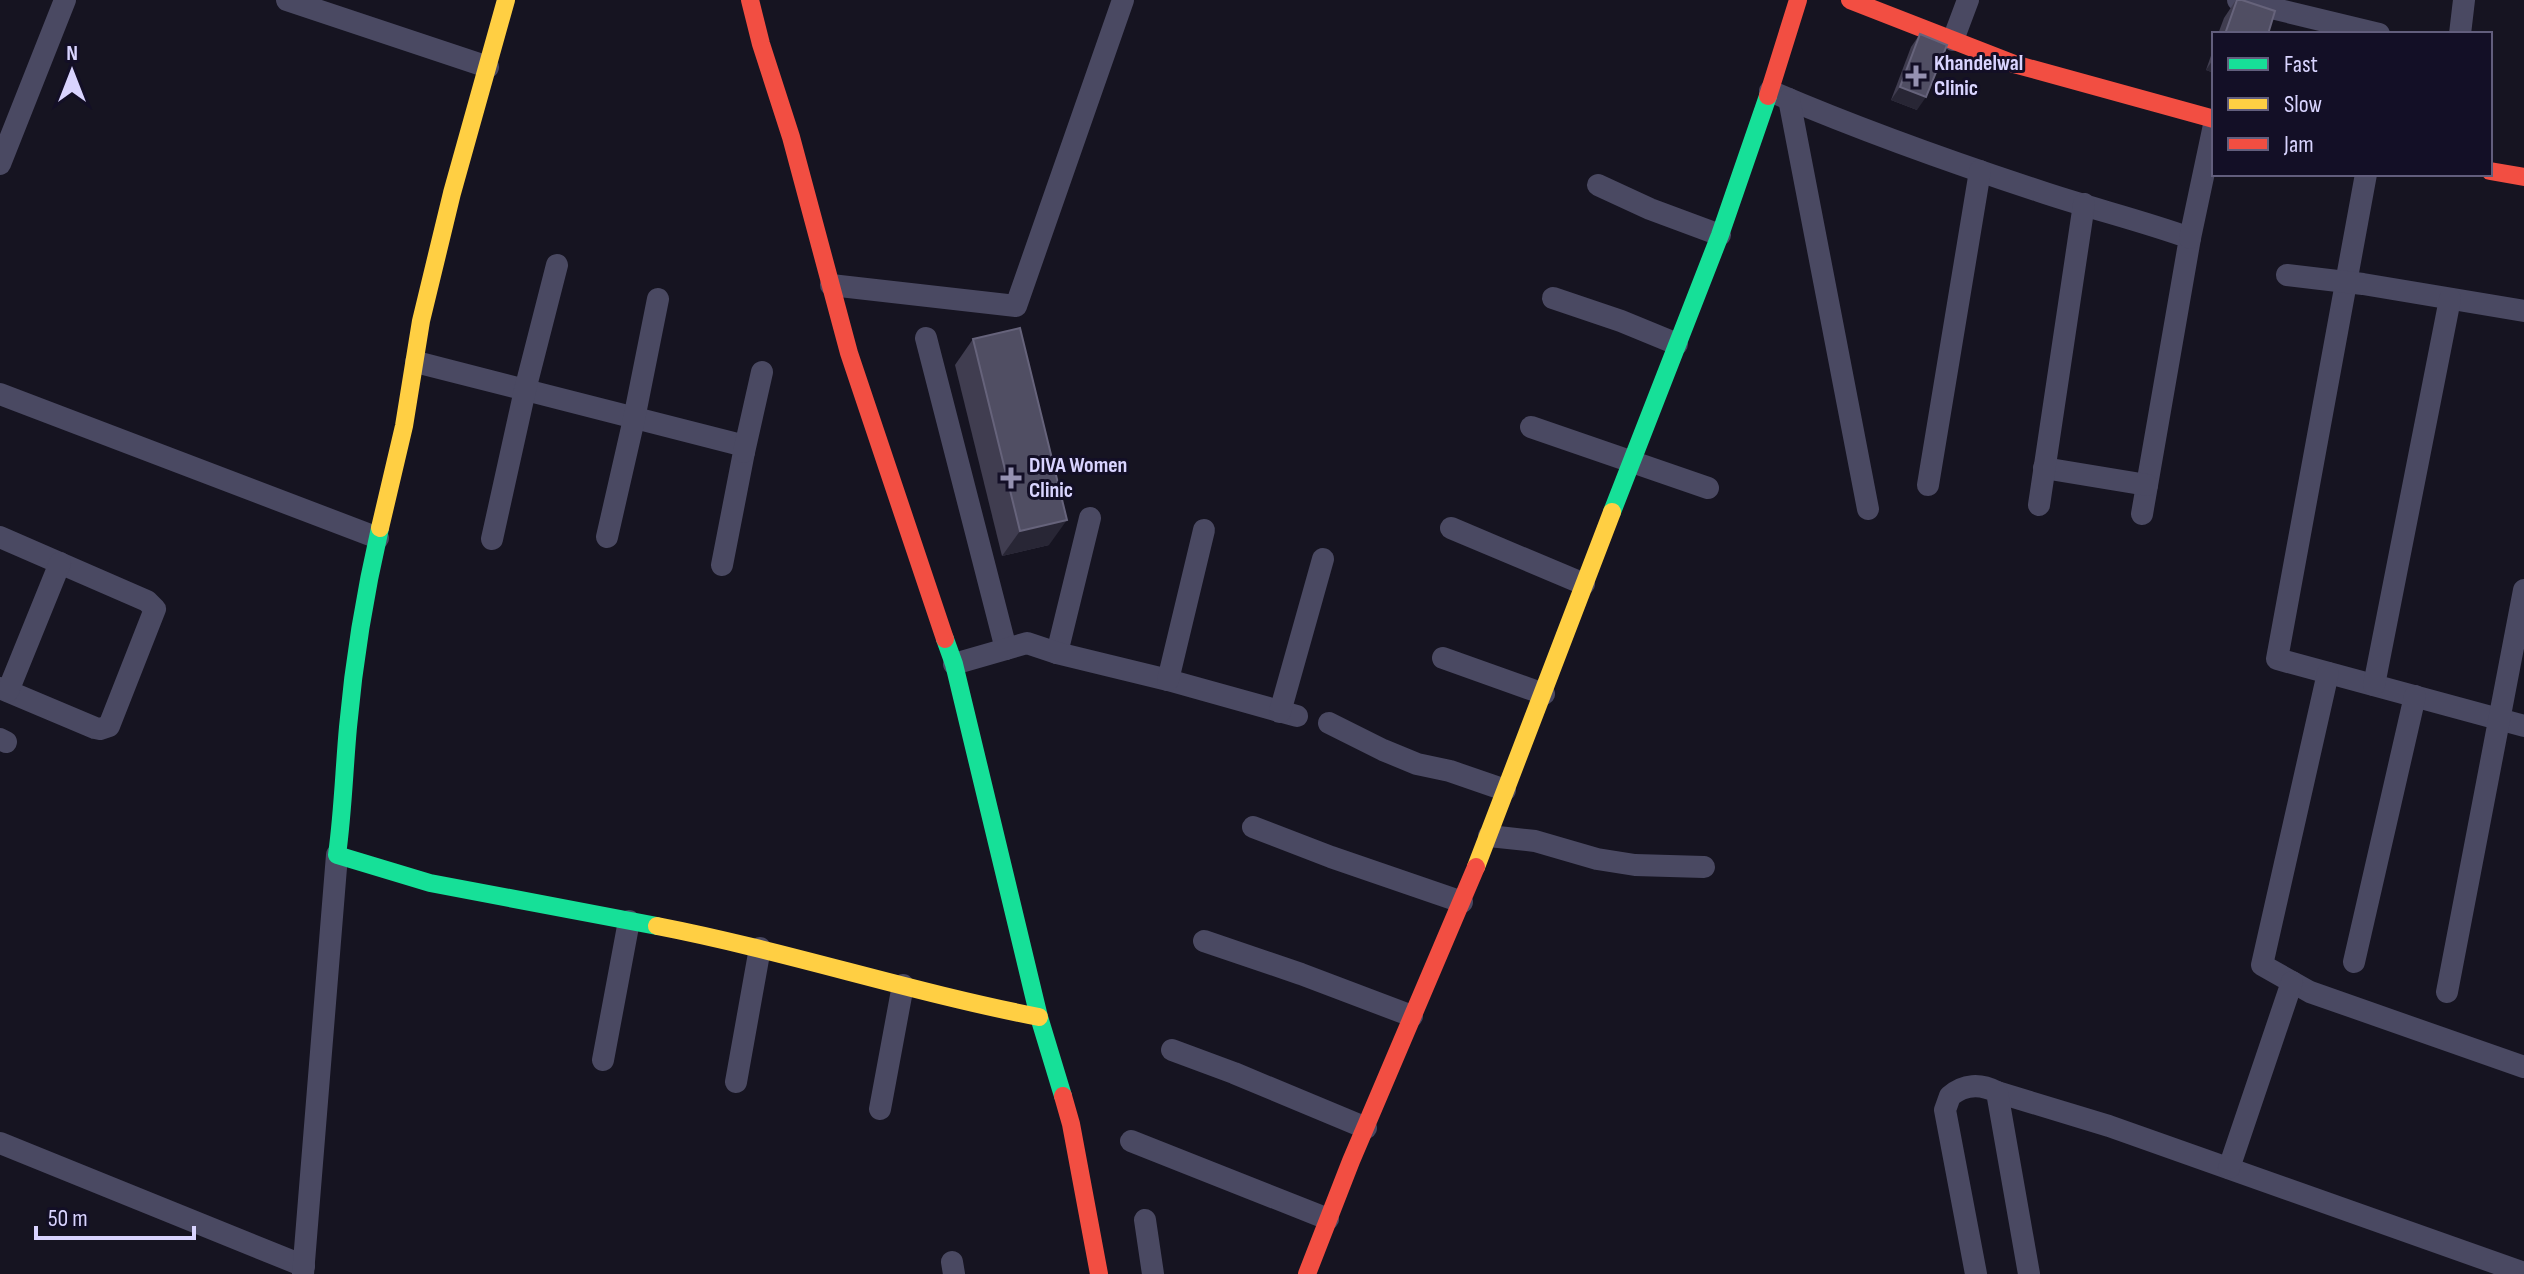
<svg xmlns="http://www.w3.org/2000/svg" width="2524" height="1274" font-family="'Sofia Sans Condensed',sans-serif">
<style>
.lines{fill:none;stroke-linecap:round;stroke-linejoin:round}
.street{stroke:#4a4962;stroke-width:22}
.fast{stroke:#16e098;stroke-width:18}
.slow{stroke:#ffcf43;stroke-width:18}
.jam{stroke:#f24e42;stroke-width:18}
.wall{fill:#403d50}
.shaded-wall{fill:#282635}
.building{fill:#504e63;stroke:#66637b;stroke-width:2}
.poi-dot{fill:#9591b1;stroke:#130f26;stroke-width:3}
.labels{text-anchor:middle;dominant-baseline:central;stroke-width:6;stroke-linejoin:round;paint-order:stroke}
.poi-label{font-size:22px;font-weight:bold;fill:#d9d4ff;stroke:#130f26;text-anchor:start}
</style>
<rect width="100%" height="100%" fill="#161421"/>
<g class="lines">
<!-- street -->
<g class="street">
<path d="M287,0L488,67"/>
<path d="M2238,0L2379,34"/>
<path d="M2460,34L2464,0"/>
<path d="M1953,40L1968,0"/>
<path d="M1770,91C1858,129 1948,161 2039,191C2089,208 2140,220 2190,238L2142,514"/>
<path d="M1789,99L1868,509"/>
<path d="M0,164L65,0"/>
<path d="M2366,174L2277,659L2524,726"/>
<path d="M1598,185L1650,209L1720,235"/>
<path d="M2190,238L2214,125"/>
<path d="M2287,275L2363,284L2524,311"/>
<path d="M831,285L1016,306L1123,0"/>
<path d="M1553,298L1621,321L1677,344"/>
<path d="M926,338L1006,649"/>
<path d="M416,362L741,445L744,452L722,565"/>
<path d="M0,394L378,538"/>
<path d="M1531,427L1708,488"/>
<path d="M744,452L762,372"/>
<path d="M2044,468L2147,485"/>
<path d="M1928,485L1980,171"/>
<path d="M2039,505L2084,204"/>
<path d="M1451,528L1584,584"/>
<path d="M0,537L147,601L155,609L109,726L100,729L95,728L0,688"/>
<path d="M607,537L634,419L658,299"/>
<path d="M492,539L525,390L557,265"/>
<path d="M1057,653L1090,518"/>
<path d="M1443,658L1544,694"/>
<path d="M954,664L1027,643L1057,653L1168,680L1297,716"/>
<path d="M2328,673L2262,965L2310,992L2524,1067"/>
<path d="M1168,680L1204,530"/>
<path d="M2374,685L2450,299"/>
<path d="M8,691L60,563"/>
<path d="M1280,712L1323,559"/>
<path d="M1329,723L1383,750L1417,764L1450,771L1505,790"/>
<path d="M0,739L6,742"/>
<path d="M1253,827L1331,857L1462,902"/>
<path d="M1489,836L1535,841L1597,859L1635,865L1704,867"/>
<path d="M1204,941L1301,974L1412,1016"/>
<path d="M2354,962L2415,696"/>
<path d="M2447,992L2524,590"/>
<path d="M1172,1050L1234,1073L1366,1128"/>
<path d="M603,1060L629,921"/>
<path d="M736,1082L760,948"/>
<path d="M1997,1092L2109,1126L2524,1273"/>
<path d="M880,1109L903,985"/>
<path d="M1131,1141L1328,1219"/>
<path d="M0,1143L304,1266"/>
<path d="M2229,1168L2292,982"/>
<path d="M1145,1220L1153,1274"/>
<path d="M952,1262L954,1274"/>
<path d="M303,1274L337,855"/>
<path d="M1976,1274L1945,1110L1950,1096C1964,1084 1980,1083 1997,1092L2029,1274"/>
</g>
<!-- fast -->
<g class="fast">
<path d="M1612,512L1720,235L1768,96"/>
<path d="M380,528C365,593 354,660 348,727C344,771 343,811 337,855L430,883L657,926"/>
<path d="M945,639L954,664L1039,1017L1063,1096"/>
</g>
<!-- slow -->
<g class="slow">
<path d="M380,528L404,426L421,321L452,193L506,0"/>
<path d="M1476,867L1612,512"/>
<path d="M657,926C786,951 910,992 1039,1017"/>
</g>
<!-- jam -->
<g class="jam">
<path d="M750,0L761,44L791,137L849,353L945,639"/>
<path d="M1850,0L2014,64L2214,119"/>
<path d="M1768,96L1798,0"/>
<path d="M2490,171L2524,177"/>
<path d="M1063,1096L1071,1124L1099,1274"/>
<path d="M1307,1274L1351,1161L1476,867"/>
</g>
</g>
<!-- wall -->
<g class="wall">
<path d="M2236,0L2268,34H2218L2224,18Z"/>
<path d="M1920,34L1917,110L1891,100L1911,47Z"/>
<path d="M2214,47V73L2206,70Z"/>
<path d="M973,339L1049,545L1002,556L955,365Z"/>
</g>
<!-- shaded-wall -->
<g class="shaded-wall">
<path d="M2214,58V73L2206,70Z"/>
<path d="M1900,87L1926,97L1917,110L1891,100Z"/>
<path d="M1067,520L1049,545L1002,556L1020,531Z"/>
</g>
<!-- building -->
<g class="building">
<path d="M2237,0H2242L2275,11L2268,34H2225Z"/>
<path d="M1920,34L1947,45L1926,97L1900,87Z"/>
<path d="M1020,328L1067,520L1020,531L973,339Z"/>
</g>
<!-- markers -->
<g class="poi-dot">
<path d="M1912 64h8v8h8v8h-8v8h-8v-8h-8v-8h8z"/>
<path d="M1007 466h8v8h8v8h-8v8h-8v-8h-8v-8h8z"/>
</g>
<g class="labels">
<!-- poi labels -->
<g class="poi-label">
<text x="1934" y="63">Khandelwal<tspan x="1934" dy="25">Clinic</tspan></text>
<text x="1029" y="465">DIVA Women<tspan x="1029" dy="25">Clinic</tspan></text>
</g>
</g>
<!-- legend -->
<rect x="2212" y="32" width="280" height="144" fill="#130f26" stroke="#625e7d" stroke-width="2"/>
<rect x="2228" y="58" width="40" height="12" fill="#16e098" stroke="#625e7d" stroke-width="2"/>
<text x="2284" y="72" font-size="24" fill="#d9d4ff">Fast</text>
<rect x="2228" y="98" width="40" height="12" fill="#ffcf43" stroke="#625e7d" stroke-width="2"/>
<text x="2284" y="112" font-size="24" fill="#d9d4ff">Slow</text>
<rect x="2228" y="138" width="40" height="12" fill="#f24e42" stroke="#625e7d" stroke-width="2"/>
<text x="2284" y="152" font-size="24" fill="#d9d4ff">Jam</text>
<!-- north arrow -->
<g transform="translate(72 72)" stroke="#130f26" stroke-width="6" paint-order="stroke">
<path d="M0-6L14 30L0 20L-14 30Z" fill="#d9d4ff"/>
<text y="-12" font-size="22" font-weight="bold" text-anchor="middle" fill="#d9d4ff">N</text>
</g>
<!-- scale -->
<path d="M36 1226v12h158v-12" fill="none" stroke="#d9d4ff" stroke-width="4"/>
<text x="48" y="1226" font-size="24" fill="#d9d4ff" stroke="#130f26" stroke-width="6" paint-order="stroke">50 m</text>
</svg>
